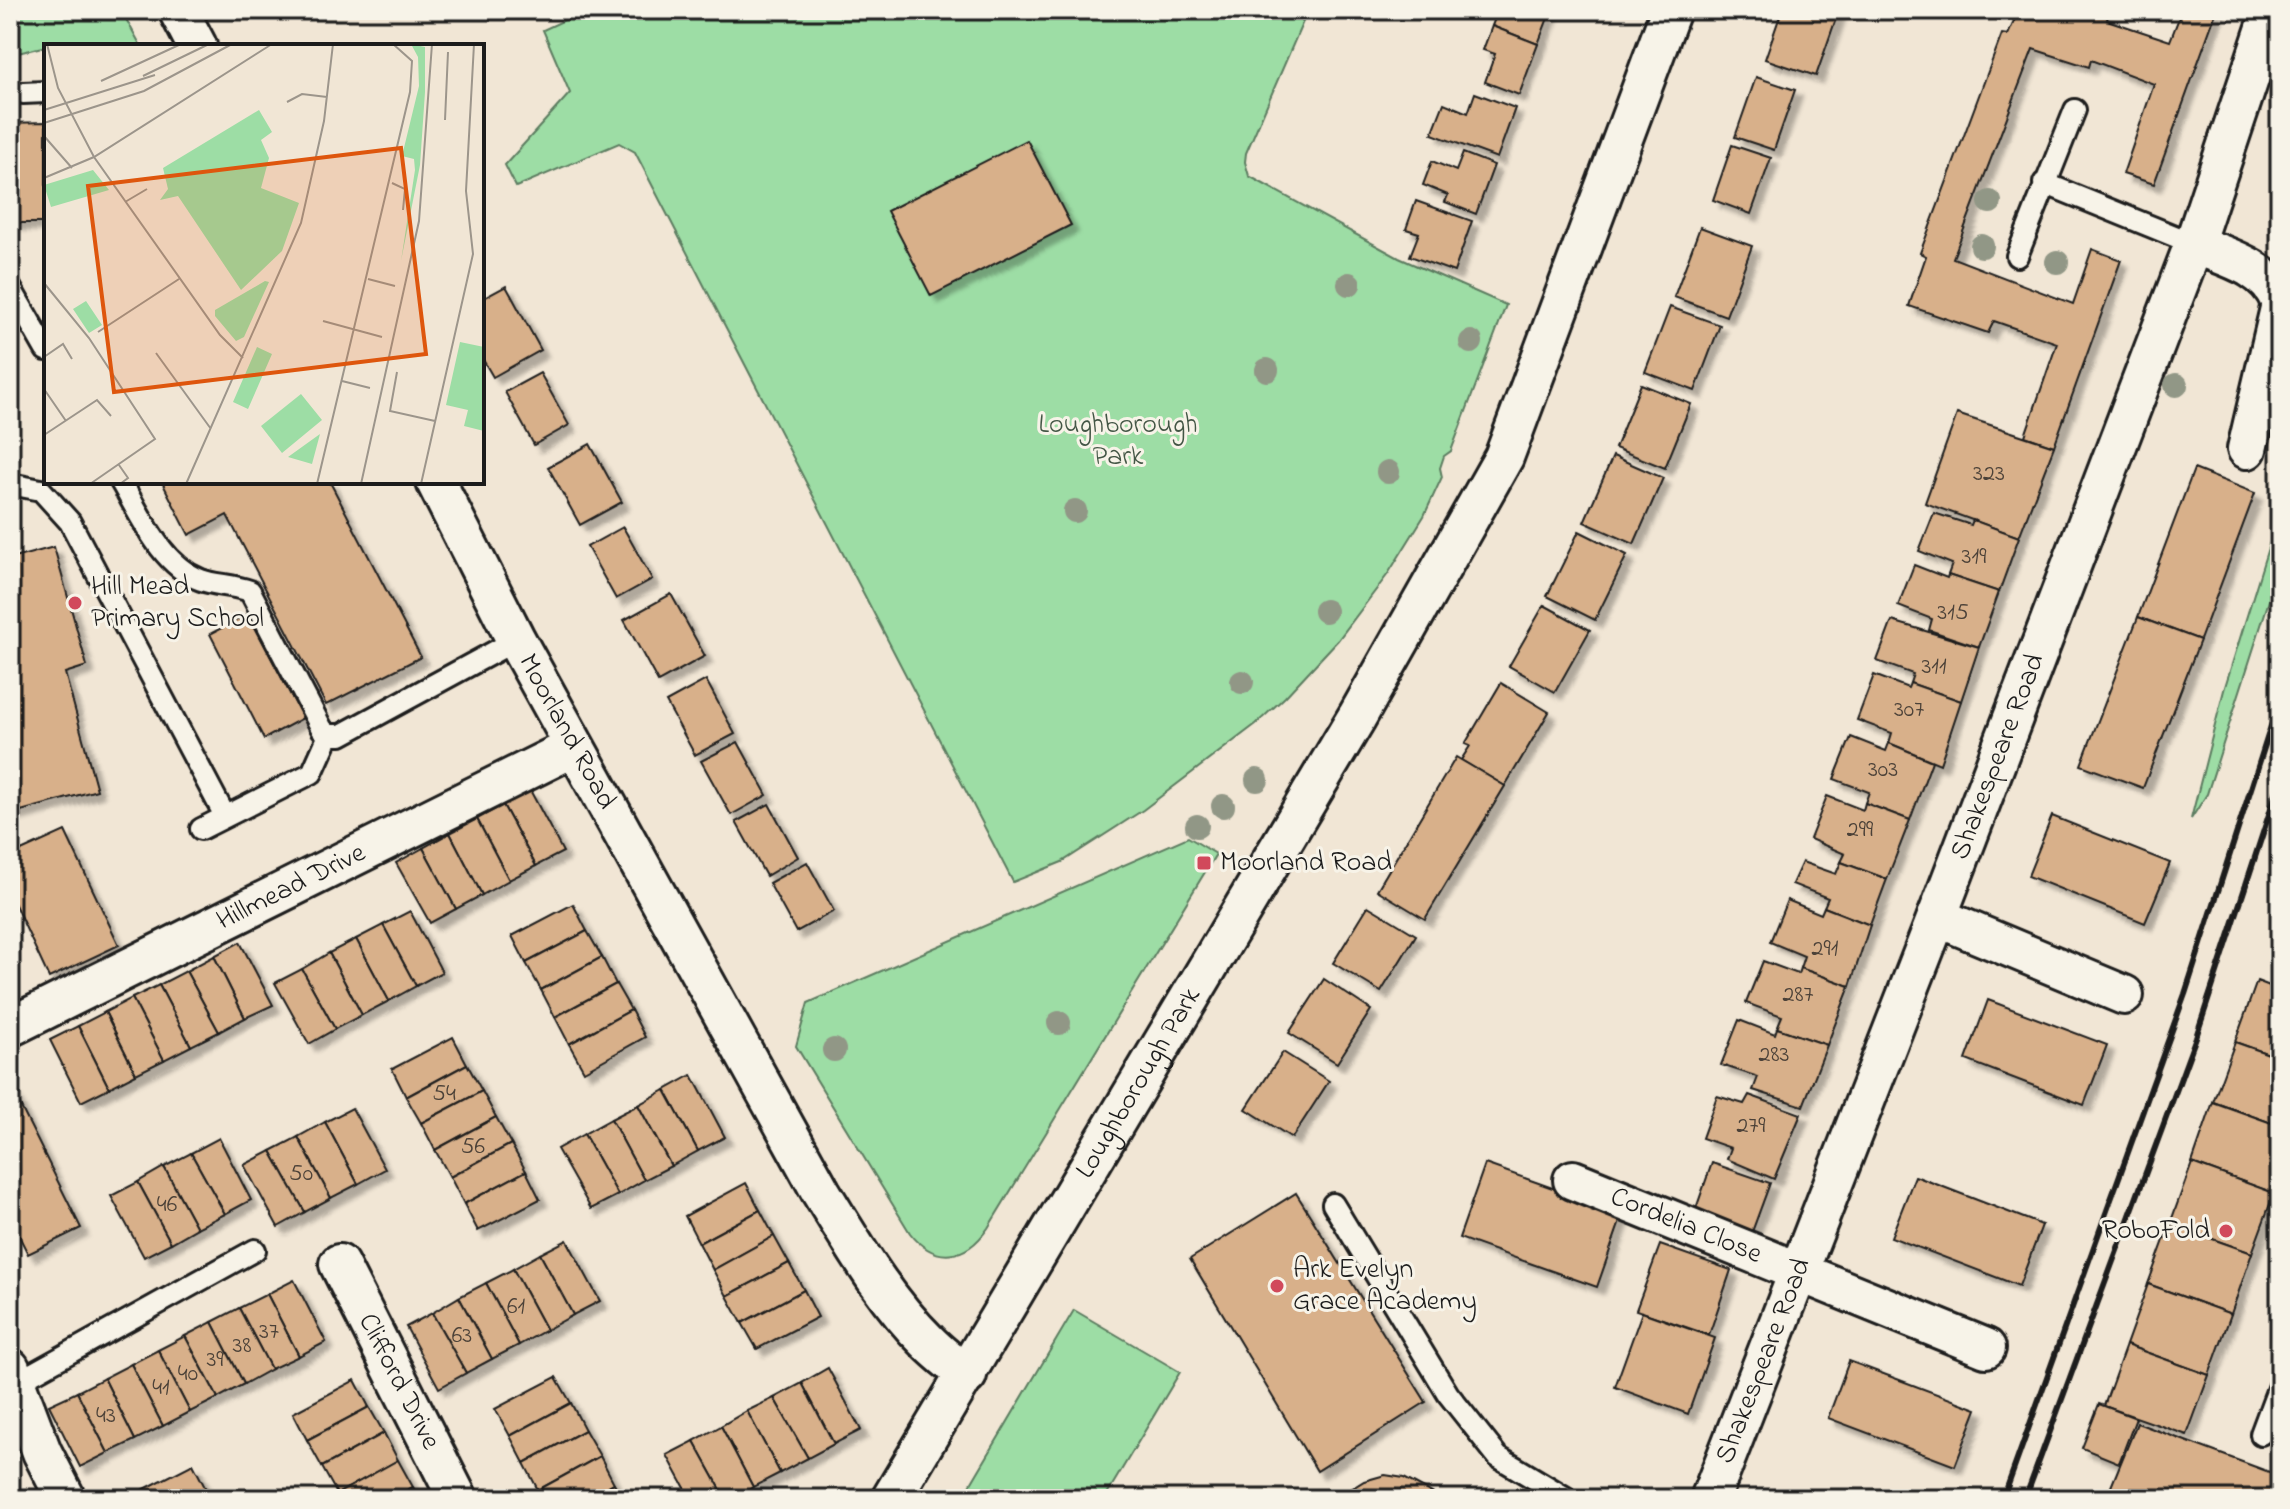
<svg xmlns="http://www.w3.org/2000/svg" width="2290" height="1509" font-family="'Indie Flower',sans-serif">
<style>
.green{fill:#9ddda5;stroke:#5c7c60;stroke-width:2}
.building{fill:#d8b08a;stroke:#1c1c1c;stroke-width:2;filter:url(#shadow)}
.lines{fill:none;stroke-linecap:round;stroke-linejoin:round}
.service-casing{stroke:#1c1c1c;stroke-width:26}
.minor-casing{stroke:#1c1c1c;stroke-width:44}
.service{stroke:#f7f3e8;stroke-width:20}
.minor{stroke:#f7f3e8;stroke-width:38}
.rail{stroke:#1c1c1c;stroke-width:6}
.tree{fill:#919786}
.poi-dot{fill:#d1495b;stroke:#f7f3e8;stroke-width:3}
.labels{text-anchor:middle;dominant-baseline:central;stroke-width:6;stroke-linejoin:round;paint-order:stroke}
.number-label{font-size:24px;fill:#4b4138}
.park-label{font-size:28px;fill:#435645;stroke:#f7f3e8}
.poi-label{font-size:28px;fill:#1c1c1c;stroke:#f7f3e8;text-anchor:start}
.street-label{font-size:28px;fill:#1c1c1c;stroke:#f7f3e8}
.inset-road{fill:none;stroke:#9c958b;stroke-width:2}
.view{fill:#de560d;fill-opacity:0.15;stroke:#de560d;stroke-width:4}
.inset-edge{fill:none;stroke:#1c1c1c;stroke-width:4}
</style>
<defs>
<filter id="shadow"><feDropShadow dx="7" dy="7" stdDeviation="2" flood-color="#0004"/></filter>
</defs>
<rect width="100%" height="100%" fill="#f1e6d5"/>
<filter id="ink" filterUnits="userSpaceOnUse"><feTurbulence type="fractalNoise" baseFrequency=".0125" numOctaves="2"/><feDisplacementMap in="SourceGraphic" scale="16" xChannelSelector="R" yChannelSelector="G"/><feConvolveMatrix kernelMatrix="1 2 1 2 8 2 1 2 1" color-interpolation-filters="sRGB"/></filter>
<g filter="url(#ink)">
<!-- green -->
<g class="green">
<path d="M10,10H121L141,46H46L10,55Z"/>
<path d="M586,10H1308L1246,153L1245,162L1249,176L1399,258L1506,305L1451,451L1444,456L1440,468L1442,477L1424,516L1388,574L1338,640L1285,697L1256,724L1143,810L1062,862L1013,882L635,152L619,143L516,187L505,165L570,93L543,30Z"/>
<path d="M2280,509V566L2207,794L2191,819L2224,690Z"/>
<path d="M1188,837L1216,854L988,1228C966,1260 935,1265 910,1233L796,1046L808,1003Z"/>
<path d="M1074,1310L1180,1372L1104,1499H962Z"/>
</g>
<!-- building -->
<g class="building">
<path d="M1498,10H1551L1538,44L1492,26Z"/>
<path d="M1782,10H1839L1816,76L1765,59Z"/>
<path d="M2019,10H2093L2108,15L2107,20L2170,41L2182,10H2217L2154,184L2123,174L2154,84L2091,60L2089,67L2033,49L1953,258L2073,304L2092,249L2121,260L2054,446L2025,436L2057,343L1994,321L1988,333L1909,306L1926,256L1920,253L2002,34L2008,35Z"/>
<path d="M1492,26L1538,44L1519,95L1485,82L1495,54L1483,50Z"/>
<path d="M1756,77L1795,90L1774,150L1735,137Z"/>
<path d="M1475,93L1515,108L1497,158L1432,134L1444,103L1468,113Z"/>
<path d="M46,122V223H10V123Z"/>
<path d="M1027,140L1071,225L931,296L887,211Z"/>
<path d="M1732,145L1771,158L1751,214L1713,200Z"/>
<path d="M1463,153L1494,165L1476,214L1445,202L1448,195L1423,185L1432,161L1456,171Z"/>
<path d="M1416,201L1472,221L1454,272L1410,256L1419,233L1406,229Z"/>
<path d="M1700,227L1752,246L1726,316L1674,297Z"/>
<path d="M506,286L541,350L493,377L482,358V299Z"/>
<path d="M1670,307L1720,325L1695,391L1645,372Z"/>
<path d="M540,373L569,425L534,445L505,392Z"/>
<path d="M1641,384L1691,404L1665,468L1615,448Z"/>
<path d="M1957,414L2054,446L2019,537L1925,503Z"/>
<path d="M590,444L622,502L580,525L548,467Z"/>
<path d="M1613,456L1663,478L1634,544L1584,522Z"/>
<path d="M2194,469L2255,493L2200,640L2138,617Z"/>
<path d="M162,482H330L421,657L326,705L227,515L189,535Z"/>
<path d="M1934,513L1971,525L1973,520L2019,537L1999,592L1948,575L1952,564L1919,551Z"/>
<path d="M623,527L652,579L616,599L587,547Z"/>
<path d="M1579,531L1627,555L1595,620L1547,596Z"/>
<path d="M54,547L87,666L65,673L97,790L10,814V559Z"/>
<path d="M1914,565L1947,578L1948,575L1999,592L1979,647L1929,630L1932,619L1898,606Z"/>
<path d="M671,594L705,656L658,682L624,620Z"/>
<path d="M1544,605L1590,630L1555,692L1509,666Z"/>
<path d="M248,614L303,718L264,739L210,634Z"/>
<path d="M2138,617L2200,640L2143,788L2081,765Z"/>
<path d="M1892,621L1979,647L1961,701L1910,683L1913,674L1877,661Z"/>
<path d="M1874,675L1908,688L1910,683L1961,701L1940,764L1889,743L1892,733L1857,720Z"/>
<path d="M706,680L735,734L695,755L666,702Z"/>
<path d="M1501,683L1549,712L1505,786L1461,760L1470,746L1465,744Z"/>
<path d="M1851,737L1886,751L1889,743L1932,761L1910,820L1865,803L1869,792L1834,779Z"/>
<path d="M738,742L767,795L731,815L701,761Z"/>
<path d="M1456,757L1505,786L1425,919L1377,890Z"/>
<path d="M530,790L563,852L536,866L503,805Z"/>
<path d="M1827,796L1863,810L1865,803L1910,820L1887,879L1841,862L1845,854L1810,839Z"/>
<path d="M769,804L798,857L766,876L736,822Z"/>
<path d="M503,805L536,866L509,880L477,819Z"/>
<path d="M2052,816L2170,863L2145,923L2028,876Z"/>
<path d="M477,819L509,880L482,895L450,833Z"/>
<path d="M65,831L119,945L49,978L10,894V856Z"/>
<path d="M450,833L482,895L456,909L423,848Z"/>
<path d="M423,848L456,909L430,923L396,863Z"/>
<path d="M807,862L834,911L796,932L769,883Z"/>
<path d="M1802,862L1836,874L1841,862L1887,879L1870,925L1824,907L1828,898L1792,884Z"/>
<path d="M1787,900L1821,914L1824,907L1870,925L1850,986L1800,968L1804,956L1770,942Z"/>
<path d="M573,904L587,931L526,963L512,936Z"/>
<path d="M1368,906L1416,935L1381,992L1333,963Z"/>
<path d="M410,911L442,972L416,986L383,925Z"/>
<path d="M383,925L416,986L389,1001L356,939Z"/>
<path d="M587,931L602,957L541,990L526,963Z"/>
<path d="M356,939L389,1001L362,1015L329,953Z"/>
<path d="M240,942L273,1005L245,1018L214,956Z"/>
<path d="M329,953L362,1015L335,1029L302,969Z"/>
<path d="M214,956L245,1018L219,1032L186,971Z"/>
<path d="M602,957L616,984L555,1017L541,990Z"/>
<path d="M1763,961L1798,974L1800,968L1850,986L1827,1045L1777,1028L1782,1016L1746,1003Z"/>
<path d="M302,969L335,1029L309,1044L275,983Z"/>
<path d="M186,971L219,1032L191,1046L159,985Z"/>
<path d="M1324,979L1371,1010L1337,1063L1289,1033Z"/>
<path d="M2257,981L2280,990V1058L2235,1042Z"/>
<path d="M616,984L631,1010L569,1044L555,1017Z"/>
<path d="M159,985L191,1046L164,1060L132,998Z"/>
<path d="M132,998L164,1060L136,1074L105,1012Z"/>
<path d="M1988,1000L2107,1045L2084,1105L1966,1060Z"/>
<path d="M631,1010L645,1037L584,1071L569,1044Z"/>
<path d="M105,1012L136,1074L109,1088L78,1026Z"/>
<path d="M1739,1020L1775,1034L1777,1028L1827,1045L1803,1106L1753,1090L1758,1077L1721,1065Z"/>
<path d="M78,1026L109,1088L81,1102L50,1040Z"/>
<path d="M453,1037L467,1064L406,1097L392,1069Z"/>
<path d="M2235,1042L2280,1058V1126L2213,1102Z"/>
<path d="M1283,1052L1329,1081L1292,1138L1246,1109Z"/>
<path d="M467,1064L482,1091L421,1123L406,1097Z"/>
<path d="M692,1075L725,1137L698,1151L665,1090Z"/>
<path d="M10,1085L81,1228L28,1254L10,1218Z"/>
<path d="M665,1090L698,1151L671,1166L638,1105Z"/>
<path d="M482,1091L496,1117L435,1150L421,1123Z"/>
<path d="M1749,1095L1801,1114L1774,1179L1727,1159L1731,1148L1702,1138L1717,1096L1744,1104Z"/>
<path d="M2213,1102L2280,1126V1176L2274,1193L2192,1163Z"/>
<path d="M638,1105L671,1166L644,1180L611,1119Z"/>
<path d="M352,1108L385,1169L358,1184L325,1122Z"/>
<path d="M496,1117L511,1144L450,1177L435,1150Z"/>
<path d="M611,1119L644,1180L618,1195L584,1134Z"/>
<path d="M325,1122L358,1184L331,1198L298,1137Z"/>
<path d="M584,1134L618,1195L591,1209L557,1149Z"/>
<path d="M298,1137L331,1198L305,1212L271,1151Z"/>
<path d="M219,1138L251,1200L225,1214L191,1153Z"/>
<path d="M511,1144L526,1171L464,1204L450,1177Z"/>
<path d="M271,1151L305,1212L278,1227L244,1165Z"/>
<path d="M191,1153L225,1214L197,1228L164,1167Z"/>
<path d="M1712,1163L1770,1183L1749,1240L1692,1220Z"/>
<path d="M2192,1163L2274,1193L2252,1253L2170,1224Z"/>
<path d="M1485,1164L1623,1213L1597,1287L1459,1238Z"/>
<path d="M164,1167L197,1228L171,1243L138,1182Z"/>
<path d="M526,1171L540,1199L478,1231L464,1204Z"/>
<path d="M1915,1176L2042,1225L2019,1286L1891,1237Z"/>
<path d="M138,1182L171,1243L144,1257L111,1196Z"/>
<path d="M746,1183L760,1210L699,1243L685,1216Z"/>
<path d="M1296,1193L1426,1402L1317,1471L1190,1259Z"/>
<path d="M760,1210L774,1236L713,1270L699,1243Z"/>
<path d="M2170,1224L2252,1253L2231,1314L2148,1284Z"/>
<path d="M774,1236L789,1263L727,1296L713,1270Z"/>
<path d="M567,1240L600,1301L573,1315L540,1254Z"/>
<path d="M1660,1245L1731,1270L1709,1335L1636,1310Z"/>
<path d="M540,1254L573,1315L546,1330L513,1269Z"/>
<path d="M789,1263L804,1290L742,1323L727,1296Z"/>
<path d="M513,1269L546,1330L519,1345L486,1283Z"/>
<path d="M294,1280L326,1342L299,1356L267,1294Z"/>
<path d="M486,1283L519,1345L492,1359L459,1297Z"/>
<path d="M2148,1284L2231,1314L2209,1375L2126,1345Z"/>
<path d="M804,1290L818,1317L757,1349L742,1323Z"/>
<path d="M267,1294L299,1356L271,1369L239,1308Z"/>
<path d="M459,1297L492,1359L466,1373L432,1313Z"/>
<path d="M239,1308L271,1369L244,1384L212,1322Z"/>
<path d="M1642,1312L1715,1338L1688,1414L1615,1387Z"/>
<path d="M432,1313L466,1373L439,1388L406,1327Z"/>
<path d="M212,1322L244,1384L218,1398L185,1336Z"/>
<path d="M185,1336L218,1398L190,1412L158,1350Z"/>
<path d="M2126,1345L2209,1375L2187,1435L2104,1406Z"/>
<path d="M158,1350L190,1412L163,1426L131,1364Z"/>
<path d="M1849,1361L1977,1409L1955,1466L1828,1418Z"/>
<path d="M131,1364L163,1426L135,1440L104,1378Z"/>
<path d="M828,1368L861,1430L834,1444L802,1383Z"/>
<path d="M556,1377L571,1403L510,1436L495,1409Z"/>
<path d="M104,1378L135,1440L108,1453L77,1392Z"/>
<path d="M355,1380L369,1407L307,1440L293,1413Z"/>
<path d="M802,1383L834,1444L808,1458L774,1398Z"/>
<path d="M77,1392L108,1453L80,1467L49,1405Z"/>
<path d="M774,1398L808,1458L780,1473L747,1411Z"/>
<path d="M571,1403L585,1430L524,1463L510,1436Z"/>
<path d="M2099,1404L2136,1418L2119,1463L2082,1448Z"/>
<path d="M369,1407L384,1433L322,1467L307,1440Z"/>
<path d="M747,1411L780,1473L753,1487L721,1426Z"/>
<path d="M2137,1423L2280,1476V1499H2106Z"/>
<path d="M721,1426L753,1487L732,1499H726L694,1441Z"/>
<path d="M585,1430L600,1456L538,1490L524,1463Z"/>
<path d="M384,1433L398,1460L337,1494L322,1467Z"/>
<path d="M694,1441L726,1499H691L667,1455Z"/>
<path d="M600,1456L614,1483L585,1499H543L538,1490Z"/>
<path d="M398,1460L413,1487L391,1499H339L337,1494Z"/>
<path d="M193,1464L207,1491L192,1499H133L131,1496Z"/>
<path d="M1385,1475L1404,1478L1443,1499H1335L1364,1481Z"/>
<path d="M614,1483L623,1499H585Z"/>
<path d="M413,1487L419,1499H391Z"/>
</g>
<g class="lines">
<!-- service casing -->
<g class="service-casing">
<g id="service">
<path d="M23,93L46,92"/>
<path d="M2044,183L2194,244"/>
<path d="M2017,256L2075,110"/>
<path d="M10,287L46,350"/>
<path d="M121,482C141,516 161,565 201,580C215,585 233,585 250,591L322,729L329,735H341L516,640"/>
<path d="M10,484L41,490L70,522L225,816"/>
<path d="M201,829L312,773L329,735"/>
<path d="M1333,1204L1448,1394L1498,1457L1568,1499"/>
<path d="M15,1383L255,1250"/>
<path d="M2261,1434L2280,1383"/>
</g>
</g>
<!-- minor casing -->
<g class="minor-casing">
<g id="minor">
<path d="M178,10L197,46"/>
<path d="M2194,244C2225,257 2267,266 2280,301"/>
<path d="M2247,449L2280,308"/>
<path id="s1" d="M436,482L516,640L821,1192C853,1244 885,1300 929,1343C941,1355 954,1365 967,1375"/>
<path d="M1937,917L2124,995"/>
<path id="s2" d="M10,1027L574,747"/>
<path id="s3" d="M1573,1180L1986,1348"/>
<path id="s4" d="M339,1264L458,1499"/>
<path d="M10,1368L42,1452L66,1499"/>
<path id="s5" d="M891,1499L1357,717L1504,457L1671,10"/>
<path id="s6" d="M1710,1499L1937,917L2194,244L2272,10"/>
</g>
</g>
<!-- service -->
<use href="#service" class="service"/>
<!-- minor -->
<use href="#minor" class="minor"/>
<!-- rail -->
<g class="rail">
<path d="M2003,1499L2185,994L2280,698"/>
<path d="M2025,1499L2196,1037L2280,781"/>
</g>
</g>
<!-- trees -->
<g class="tree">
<circle cx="1990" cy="202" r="12"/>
<circle cx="1982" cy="246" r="12"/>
<circle cx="2057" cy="262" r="12"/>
<circle cx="1349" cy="284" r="12"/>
<circle cx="1471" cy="342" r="12"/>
<circle cx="1267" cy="370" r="12"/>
<circle cx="2176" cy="385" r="12"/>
<circle cx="1388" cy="472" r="12"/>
<circle cx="1075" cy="511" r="12"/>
<circle cx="1325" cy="611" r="12"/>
<circle cx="1242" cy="682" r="12"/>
<circle cx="1257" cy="780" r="12"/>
<circle cx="1223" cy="806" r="12"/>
<circle cx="1197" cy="826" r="12"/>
<circle cx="1059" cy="1023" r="12"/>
<circle cx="834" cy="1050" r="12"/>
</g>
</g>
<!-- markers -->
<g class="poi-dot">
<circle cx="75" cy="603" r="8"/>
<rect x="1196" y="855" width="16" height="16" rx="4"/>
<circle cx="2226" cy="1231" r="8"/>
<circle cx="1277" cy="1286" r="8"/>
</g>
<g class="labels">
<!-- number labels -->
<g class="number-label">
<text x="1989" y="474">323</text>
<text x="1974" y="557">319</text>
<text x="1953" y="613">315</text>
<text x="1934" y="667">311</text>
<text x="1909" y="710">307</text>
<text x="1883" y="770">303</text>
<text x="1860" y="830">299</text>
<text x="1825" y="949">291</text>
<text x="1798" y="995">287</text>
<text x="1774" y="1055">283</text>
<text x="444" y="1094">54</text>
<text x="1751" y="1126">279</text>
<text x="473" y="1147">56</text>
<text x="301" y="1174">50</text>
<text x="167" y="1205">46</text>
<text x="516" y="1307">61</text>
<text x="269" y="1332">37</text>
<text x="462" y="1336">63</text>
<text x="242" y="1346">38</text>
<text x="215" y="1360">39</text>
<text x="188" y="1374">40</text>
<text x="161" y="1388">41</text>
<text x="106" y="1416">43</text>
</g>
<!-- park labels -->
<g class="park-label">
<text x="1118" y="425">Loughborough<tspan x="1118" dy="32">Park</tspan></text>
</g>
<!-- poi labels -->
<g class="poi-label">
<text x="91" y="587">Hill Mead<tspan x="91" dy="32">Primary School</tspan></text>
<text x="1220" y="863">Moorland Road</text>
<text x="2210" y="1231" text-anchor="end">RoboFold</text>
<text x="1293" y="1270">Ark Evelyn<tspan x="1293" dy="32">Grace Academy</tspan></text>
</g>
<!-- street labels -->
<g class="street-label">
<text stroke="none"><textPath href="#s1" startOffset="282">Moorland Road</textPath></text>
<text stroke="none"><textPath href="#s6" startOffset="796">Shakespeare Road</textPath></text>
<text stroke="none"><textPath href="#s2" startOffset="314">Hillmead Drive</textPath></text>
<text stroke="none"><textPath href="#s5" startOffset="484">Loughborough Park</textPath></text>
<text stroke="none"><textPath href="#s3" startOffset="122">Cordelia Close</textPath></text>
<text stroke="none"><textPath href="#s6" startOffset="148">Shakespeare Road</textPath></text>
<text stroke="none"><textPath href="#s4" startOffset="132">Clifford Drive</textPath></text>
</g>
</g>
<!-- overview -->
<g transform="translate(44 44)">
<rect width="440" height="440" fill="#f1e6d5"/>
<path d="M367,0L381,3V48L376,121L357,217L371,126L370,115L358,112L375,42L374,13ZM215,66L228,88L217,96L225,114L217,144L255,159L238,207L197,246L134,152L116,156L124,145L119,124ZM49,126L65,146L7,163L0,141ZM221,237L225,238L200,293L192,297L171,272V266ZM42,257L58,281L45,289L29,265ZM416,298L440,303V387L420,382L424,366L402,361ZM213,303L228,310L204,365L189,358ZM257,350L278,376L238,409L217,382ZM276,390L268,420L244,413Z" fill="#9ddda5"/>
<path class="inset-road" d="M3,0L14,44L50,113L176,291L199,314M99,32L165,0M57,37L137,0M243,58L258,50L283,53M0,66L111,31M401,76L404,8M0,79L100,47L188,0M0,92L28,124M0,134L50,113L228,0M348,139L361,145L359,166M81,158L103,145M324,235L351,242M0,239L45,294L111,395L46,440M279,277L338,293M54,288L135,235M112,309L167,385M0,313L19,300L28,315M353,328L346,367L391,377M298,337L326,344M0,345L22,377M0,391L53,356L67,372M75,421L84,434L76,440M142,440L257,179L280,77L289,0M273,440L366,48L368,17L349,0M317,440L375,177L388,0M377,440L429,210L422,147L430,0"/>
<path class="view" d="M357,104L382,310L70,348L44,142Z"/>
<rect width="440" height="440" class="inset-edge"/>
</g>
<!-- margin -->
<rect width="2290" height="1509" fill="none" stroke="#f7f3e8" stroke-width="40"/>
<rect x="20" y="20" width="2250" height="1469" fill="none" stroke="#1c1c1c" stroke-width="3" filter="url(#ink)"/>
</svg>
